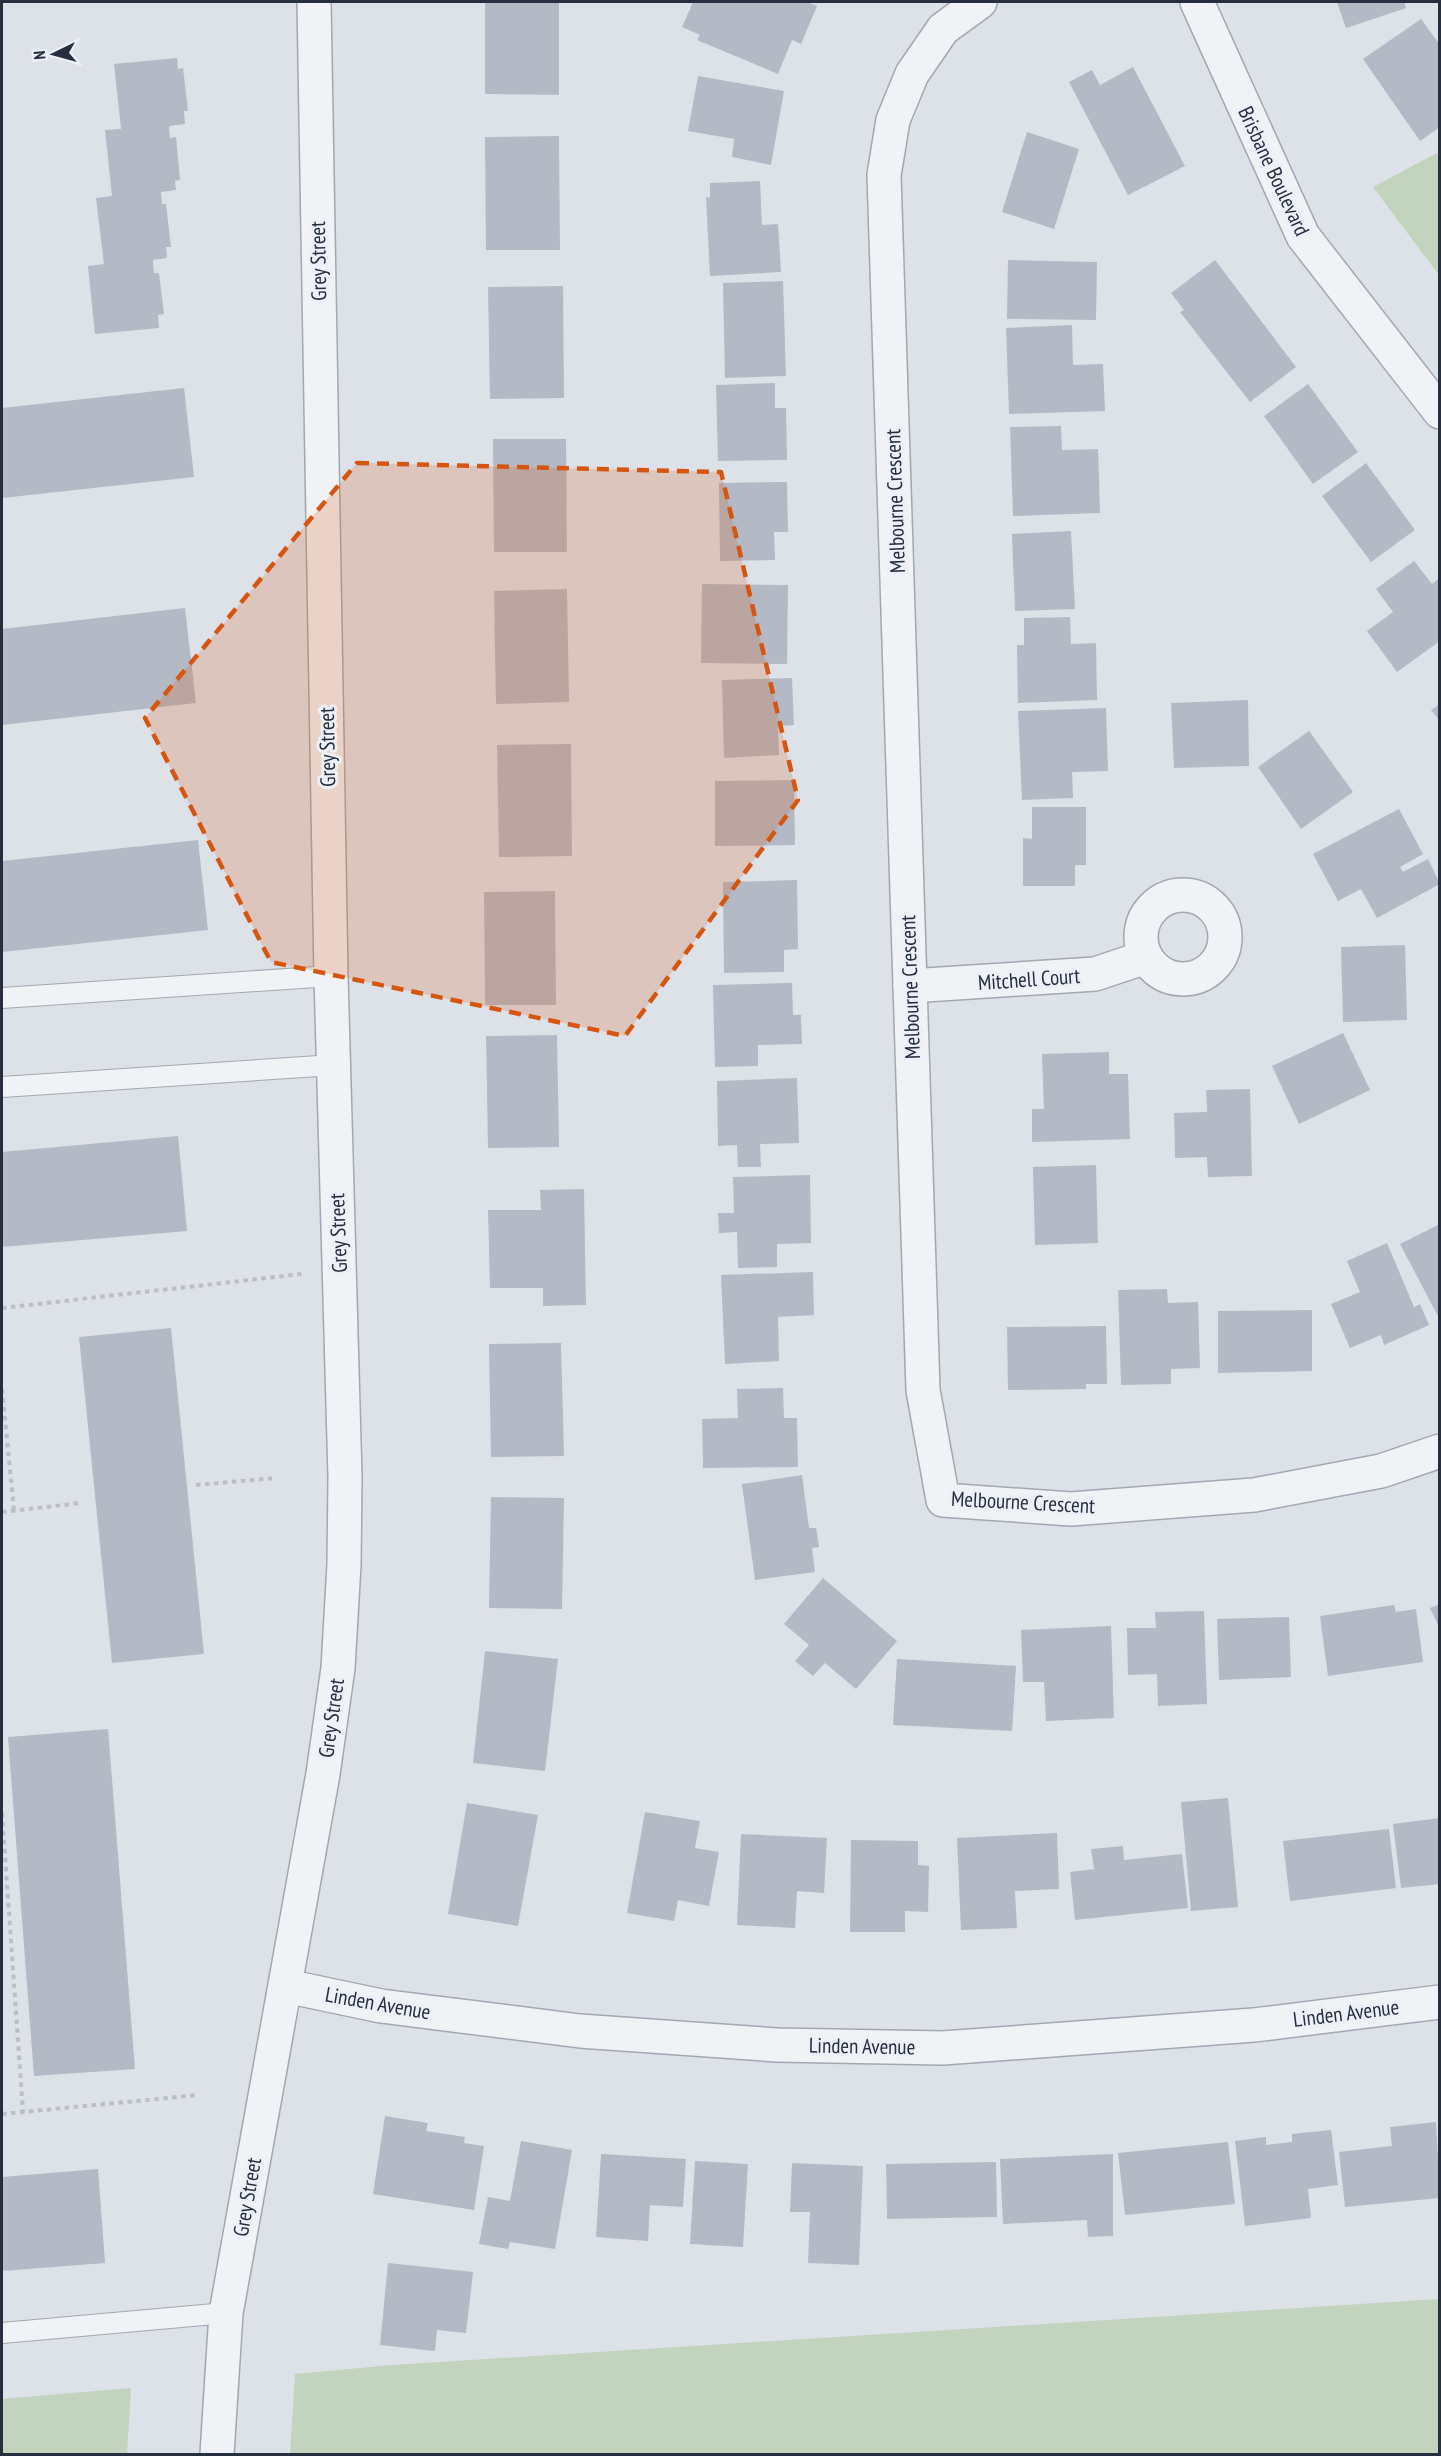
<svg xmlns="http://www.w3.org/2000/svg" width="1441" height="2456" font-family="'PT Sans Narrow',sans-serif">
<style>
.green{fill:#c2d3be}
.building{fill:#b4bac5}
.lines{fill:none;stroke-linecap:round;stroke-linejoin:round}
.service-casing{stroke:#a2a8b2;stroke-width:22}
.minor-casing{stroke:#a2a8b2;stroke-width:36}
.tertiary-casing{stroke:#a2a8b2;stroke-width:36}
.path{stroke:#bbbfc7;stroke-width:4;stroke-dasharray:4.5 4.5;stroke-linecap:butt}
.service{stroke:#f0f2f6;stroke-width:20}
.minor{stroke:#f0f2f6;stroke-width:33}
.tertiary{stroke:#f0f2f6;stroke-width:33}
.marked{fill:#d55511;fill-opacity:0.2;stroke:#d55511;stroke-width:4.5;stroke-dasharray:12 8;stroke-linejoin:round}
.labels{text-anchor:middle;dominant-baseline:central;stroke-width:6;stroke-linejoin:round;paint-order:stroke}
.street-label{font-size:21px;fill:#262e40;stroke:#edf0f6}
</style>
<rect width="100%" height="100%" fill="#dde1e8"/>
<!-- green -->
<g class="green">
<path d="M1439,152V275L1373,187Z"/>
<path d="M1439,2299V2454H290L295,2374L393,2365Z"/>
<path d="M131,2388L127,2454H2V2399Z"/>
</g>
<!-- building -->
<g class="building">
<path d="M485,2H559V95L485,94Z"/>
<path d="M693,2H807L817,6L801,44L792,40L778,74L697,40L700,35L682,27Z"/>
<path d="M1337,2H1404L1406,8L1346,28Z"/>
<path d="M1421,19L1440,45V127L1420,141L1363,59Z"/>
<path d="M177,58L178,69L183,68L188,111H184L185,124L169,126L170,138L176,137L180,180L175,181L176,190L161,192L162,204H166L171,247H166L167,258L153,260L154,273H159L164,314L158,315L159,328L95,334L88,266L104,264L96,198L112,196L105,130L121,129L114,64Z"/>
<path d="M1133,67L1185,166L1128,195L1069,82L1092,70L1100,85Z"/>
<path d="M698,76L784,91L771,165L732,157L734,139L688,131Z"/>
<path d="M1027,132L1079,149L1054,229L1002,212Z"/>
<path d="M559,136L560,250H486L485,137Z"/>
<path d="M760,181L762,225L778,224L781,272L710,276L706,197L710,198V183Z"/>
<path d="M1008,260L1097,262L1096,320L1007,319Z"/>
<path d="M1215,260L1296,367L1250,402L1180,312L1184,310L1171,293Z"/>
<path d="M783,281L786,376L725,378L723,283Z"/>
<path d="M563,286L564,398L490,399L488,287Z"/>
<path d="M1072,325L1073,365L1103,364L1105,411L1009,414L1006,328Z"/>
<path d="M775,383V408H786L787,460L718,461L716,385Z"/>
<path d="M1308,384L1358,452L1313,484L1264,416Z"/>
<path d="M184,388L194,477L2,498V408Z"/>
<path d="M1061,426L1062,450L1098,449L1100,513L1013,516L1010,427Z"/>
<path d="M493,439H566L567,552H494Z"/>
<path d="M1366,463L1415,530L1371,562L1322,496Z"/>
<path d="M787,482L788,532H774L775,560L720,561L719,483Z"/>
<path d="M1071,531L1075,609L1015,611L1012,534Z"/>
<path d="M1414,561L1432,584L1440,578V641L1397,672L1367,631L1393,612L1376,589Z"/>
<path d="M702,584L788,585L787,664L701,663Z"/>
<path d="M567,589L569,702L496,704L494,591Z"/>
<path d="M185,608L196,703L2,725V629Z"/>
<path d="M1070,617L1071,644L1096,643L1097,700L1018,703L1017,645H1024V618Z"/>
<path d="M792,678L794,725L778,726L779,755L724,758L722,680Z"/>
<path d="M1248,700L1249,766L1174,768L1171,703Z"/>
<path d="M1440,704V721L1431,710Z"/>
<path d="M1106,708L1108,771L1072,772L1073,798L1022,800L1018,711Z"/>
<path d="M1309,731L1353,792L1301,829L1258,767Z"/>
<path d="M571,744L572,856L499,857L497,745Z"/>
<path d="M794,780L795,845L715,846V781Z"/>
<path d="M1032,807H1086V865H1075V886H1023V838L1032,839Z"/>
<path d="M1399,809L1423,854L1400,867L1403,872L1428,859L1440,884L1377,918L1361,889L1338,901L1313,854Z"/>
<path d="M198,840L208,930L2,952V861Z"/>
<path d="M797,880L798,949L784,950V972L724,973L723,882Z"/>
<path d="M555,891L556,1005H485L484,892Z"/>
<path d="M1405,945L1407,1020L1343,1022L1341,947Z"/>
<path d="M792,983L793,1015H801L802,1044L758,1045V1066L715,1067L713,985Z"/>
<path d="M1343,1033L1370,1090L1299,1124L1272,1066Z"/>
<path d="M557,1035L559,1147L488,1148L486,1036Z"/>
<path d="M1109,1052V1074H1128L1130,1139L1032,1142V1109H1044L1042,1054Z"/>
<path d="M797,1078L799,1143L760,1144L761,1167H738L737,1145L718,1146L717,1081Z"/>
<path d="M1250,1089L1252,1176L1208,1177L1207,1157L1175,1158L1174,1113L1207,1112L1206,1090Z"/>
<path d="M178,1136L187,1231L2,1247V1152Z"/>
<path d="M1096,1165L1098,1243L1035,1245L1033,1167Z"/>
<path d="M810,1175L811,1243L777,1244V1267L738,1268L737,1232L719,1233L718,1213H734L733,1177Z"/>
<path d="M584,1189L586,1305L543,1306V1288H490L488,1210H541L540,1190Z"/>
<path d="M1440,1224V1320L1400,1244Z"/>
<path d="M1387,1243L1414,1307L1420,1304L1429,1325L1384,1345L1381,1335L1350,1348L1331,1304L1360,1292L1347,1261Z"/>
<path d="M813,1272L814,1315L778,1317L779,1361L725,1364L721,1275Z"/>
<path d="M1167,1289L1168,1303L1198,1302L1200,1368L1171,1369V1384L1121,1385L1118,1290Z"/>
<path d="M1312,1310V1371L1218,1373V1311Z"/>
<path d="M1106,1326L1107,1384H1086V1389L1008,1390L1007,1327Z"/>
<path d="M171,1328L204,1654L112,1663L79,1337Z"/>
<path d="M561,1343L564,1456L491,1457L489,1344Z"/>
<path d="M783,1388L784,1418H797L798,1467L703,1468L702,1419L738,1418L737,1389Z"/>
<path d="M802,1475L809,1528H816L819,1547L812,1548L815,1572L755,1580L742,1484Z"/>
<path d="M491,1497L564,1498L562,1609L489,1608Z"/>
<path d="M823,1578L897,1641L856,1689L825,1663L813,1676L795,1661L809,1645L784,1624Z"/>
<path d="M1440,1604V1629L1430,1608Z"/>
<path d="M1394,1605L1396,1612L1416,1609L1423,1662L1328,1676L1320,1616Z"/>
<path d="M1204,1611L1207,1704L1158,1706L1157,1674L1128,1675L1127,1628H1156L1155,1612Z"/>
<path d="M1289,1617L1291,1677L1219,1680L1217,1619Z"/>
<path d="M1111,1626L1114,1718L1046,1721L1044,1682H1023L1021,1630Z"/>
<path d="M485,1651L558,1659L545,1771L473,1763Z"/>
<path d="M897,1659L1016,1666L1012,1731L893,1725Z"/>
<path d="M108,1729L135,2069L34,2076L8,1737Z"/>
<path d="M1228,1798L1238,1907L1191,1911L1181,1802Z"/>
<path d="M467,1803L538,1815L518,1926L448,1914Z"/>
<path d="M645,1812L700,1821L695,1848L719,1852L709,1906L678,1900L674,1921L627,1913Z"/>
<path d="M1440,1818V1884L1401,1888L1393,1824Z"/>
<path d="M1389,1829L1396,1888L1290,1901L1283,1841Z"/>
<path d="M1057,1833L1059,1889L1015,1891L1017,1928L961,1930L957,1838Z"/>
<path d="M741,1834L827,1838L824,1893L797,1891L795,1928L737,1925Z"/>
<path d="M851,1840L918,1841V1865L929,1866L928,1912L905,1911V1932H850Z"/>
<path d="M1123,1846L1124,1860L1182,1854L1188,1908L1075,1920L1070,1872L1094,1869L1091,1849Z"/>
<path d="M385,2116L428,2123L426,2131L465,2137L464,2143L484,2146L474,2210L373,2194Z"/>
<path d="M1436,2122L1440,2198L1345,2207L1339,2152L1392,2146L1390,2127Z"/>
<path d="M1331,2130L1338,2185L1308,2189L1311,2218L1245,2226L1235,2141L1266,2137V2145L1292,2142V2134Z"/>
<path d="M521,2141L572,2150L555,2249L510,2242L508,2249L479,2244L488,2197L510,2201Z"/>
<path d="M1228,2142L1235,2204L1125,2215L1118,2153Z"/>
<path d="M601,2154L686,2159L683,2207L650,2205L648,2241L596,2237Z"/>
<path d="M1113,2154V2236L1088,2237L1087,2220L1003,2224L1000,2159Z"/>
<path d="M695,2161L748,2164L743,2247L690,2244Z"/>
<path d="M996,2162L997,2217L887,2219L886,2164Z"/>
<path d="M792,2163L863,2166L859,2265L808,2263L810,2212H790Z"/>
<path d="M98,2169L105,2263L2,2271V2177Z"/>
<path d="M388,2263L473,2272L466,2333L437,2330L435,2351L380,2345Z"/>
</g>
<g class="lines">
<!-- service casing -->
<g class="service-casing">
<g id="service">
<path d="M2,998L331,976"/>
<path d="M2,1087L334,1065"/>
<path d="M2,2333L226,2313"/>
</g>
</g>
<!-- minor casing -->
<g class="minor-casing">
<g id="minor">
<path d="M980,2L943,29L912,74L893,120L884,175L923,1390L943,1500L1071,1509L1254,1495L1381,1471L1440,1451"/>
<path d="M1197,2L1303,236L1440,412"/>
<circle cx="1183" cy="937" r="42"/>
<path d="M910,986L1095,974L1146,957"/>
<path d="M286,1986L381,2006L580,2031L777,2045L943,2048L1254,2025L1440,2002"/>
</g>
</g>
<!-- tertiary casing -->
<g class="tertiary-casing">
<path id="tertiary" d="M217,2454L226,2313L323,1774L338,1668L344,1565L345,1477L331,976L314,2"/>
</g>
<!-- path -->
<g class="path">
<path d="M2,1308L302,1274"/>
<path d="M2,1389L14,1511"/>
<path d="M196,1485L276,1478"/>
<path d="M2,1512L81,1503"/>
<path d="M2,1813L23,2112"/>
<path d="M2,2114L198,2095"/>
</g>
<!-- service -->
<use href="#service" class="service"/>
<!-- minor -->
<use href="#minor" class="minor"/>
<!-- tertiary -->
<use href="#tertiary" class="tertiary"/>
</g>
<!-- marked area -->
<path class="marked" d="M357,463L721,472L798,800L625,1036L271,962L145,718Z"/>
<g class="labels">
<!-- street labels -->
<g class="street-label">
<text transform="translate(1274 171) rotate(65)">Brisbane Boulevard</text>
<text transform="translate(318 261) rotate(-91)">Grey Street</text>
<text transform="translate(895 501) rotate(-92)">Melbourne Crescent</text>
<text transform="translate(327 747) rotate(-91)">Grey Street</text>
<text transform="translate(1029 979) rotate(-4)">Mitchell Court</text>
<text transform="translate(910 987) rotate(-92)">Melbourne Crescent</text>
<text transform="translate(338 1233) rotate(-92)">Grey Street</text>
<text transform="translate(1023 1502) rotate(3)">Melbourne Crescent</text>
<text transform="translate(331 1718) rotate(-82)">Grey Street</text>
<text transform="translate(378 2003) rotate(10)">Linden Avenue</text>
<text transform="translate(1346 2013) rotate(-7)">Linden Avenue</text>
<text transform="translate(862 2046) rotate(1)">Linden Avenue</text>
<text transform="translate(247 2197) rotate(-80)">Grey Street</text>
</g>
</g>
<!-- border -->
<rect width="1441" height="2456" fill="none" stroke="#262e40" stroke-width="6"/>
<!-- north arrow -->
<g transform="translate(54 54) rotate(265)" stroke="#edf0f6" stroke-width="4.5" paint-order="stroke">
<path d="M0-4.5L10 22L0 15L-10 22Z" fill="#262e40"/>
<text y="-9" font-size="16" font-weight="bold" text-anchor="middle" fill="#262e40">N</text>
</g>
</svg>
